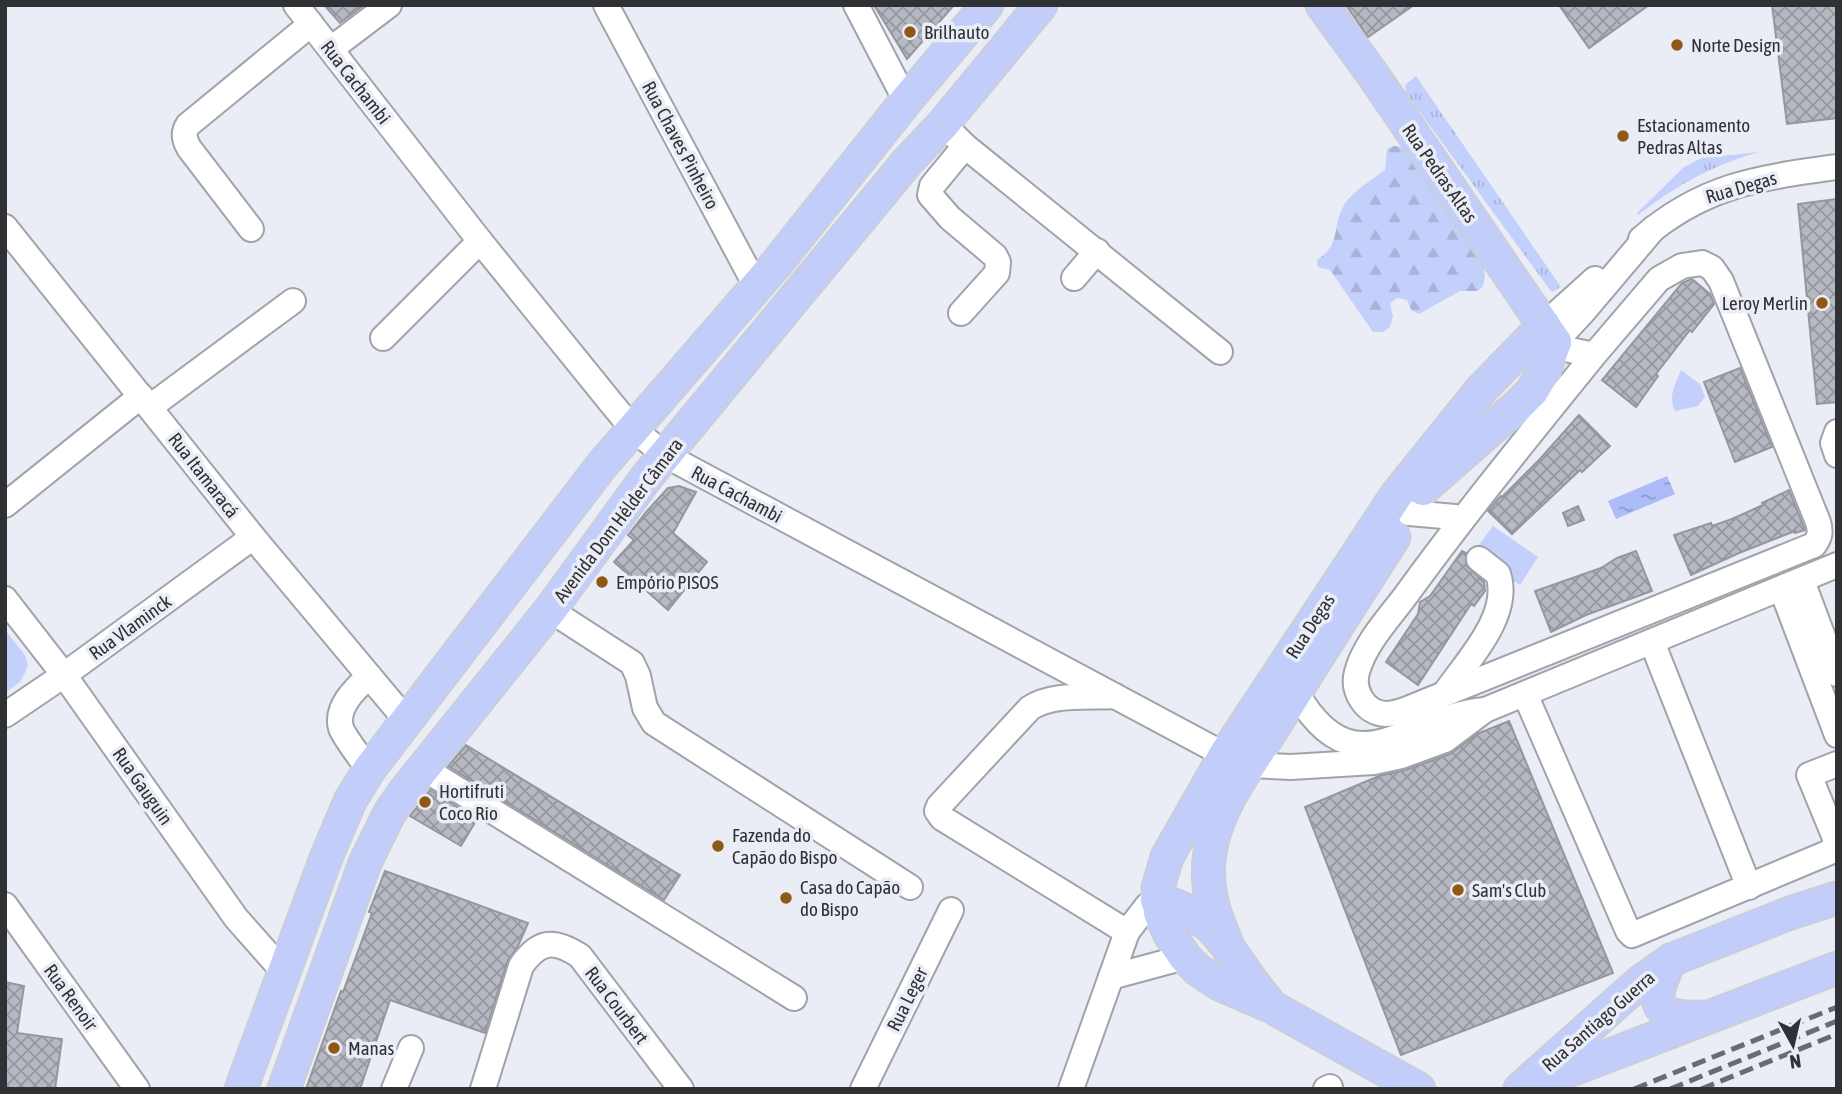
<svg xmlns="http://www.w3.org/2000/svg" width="1842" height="1094" font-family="'Asap Condensed',sans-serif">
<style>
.grass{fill:url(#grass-tufts)}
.forest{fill:url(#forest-firs)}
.park{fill:#c4d0fc}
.water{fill:url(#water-ripples)}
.building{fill:url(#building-cross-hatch);stroke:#95979f;stroke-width:2}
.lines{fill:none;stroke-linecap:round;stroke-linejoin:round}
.minor-casing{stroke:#a1a3ab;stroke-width:28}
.major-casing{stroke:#cdcece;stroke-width:35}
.minor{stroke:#fff;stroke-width:24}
.major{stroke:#c2cdfa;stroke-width:32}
.rail{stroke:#696b70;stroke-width:5;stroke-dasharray:14 7;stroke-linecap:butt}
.poi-dot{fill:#915714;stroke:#eaedf6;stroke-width:2.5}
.labels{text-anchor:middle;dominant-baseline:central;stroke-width:7;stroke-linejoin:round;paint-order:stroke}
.poi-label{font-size:19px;fill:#303134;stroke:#eaedf6;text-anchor:start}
.street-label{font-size:19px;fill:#303134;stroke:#eaedf6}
</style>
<defs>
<pattern id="grass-tufts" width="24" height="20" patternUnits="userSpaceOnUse" patternTransform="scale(1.75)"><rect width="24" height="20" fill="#c4d0fc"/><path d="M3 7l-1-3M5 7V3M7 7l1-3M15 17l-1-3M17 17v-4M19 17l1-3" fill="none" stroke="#a9b3d9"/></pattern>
<pattern id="forest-firs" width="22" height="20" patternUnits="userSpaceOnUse" patternTransform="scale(1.75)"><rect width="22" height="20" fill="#c4d0fc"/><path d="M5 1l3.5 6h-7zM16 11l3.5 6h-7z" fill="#a9b3d9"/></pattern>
<pattern id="water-ripples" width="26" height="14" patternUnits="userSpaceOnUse" patternTransform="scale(1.75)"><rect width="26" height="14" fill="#acbcf9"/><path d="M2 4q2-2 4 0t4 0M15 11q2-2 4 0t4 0" fill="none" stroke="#8c99ca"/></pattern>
<pattern id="building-cross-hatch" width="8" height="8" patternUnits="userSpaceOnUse" patternTransform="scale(1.75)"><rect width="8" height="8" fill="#b6b9c1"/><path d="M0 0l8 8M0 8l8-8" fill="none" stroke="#94979e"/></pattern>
</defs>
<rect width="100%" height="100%" fill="#eaedf6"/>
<!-- grass -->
<g class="grass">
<path d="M1416,76L1561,287L1552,292L1550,290L1406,93L1405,85Z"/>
<path d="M1759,152C1711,166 1677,185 1638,215L1637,213L1684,167L1702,158Z"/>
</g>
<!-- forest -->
<path class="forest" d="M1394,146L1408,147L1476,244L1484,267L1485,277L1483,286L1478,291H1460L1419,314L1411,310L1407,300L1398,298L1390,303L1393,317L1389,328L1383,332H1373L1330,270L1318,267L1317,260C1342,243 1331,229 1343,207C1351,192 1372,180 1385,170L1387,149Z"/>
<!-- park -->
<g class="park">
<path d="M1681,370L1700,384L1705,397L1698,406L1675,411C1668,395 1675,385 1681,370Z"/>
<path d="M1493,526L1538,557L1520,585L1473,553Z"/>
<path d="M5,630L25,655L28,666L21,681L5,693Z"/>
</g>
<!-- water -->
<path class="water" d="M1667,476L1675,494L1616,519L1608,501Z"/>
<!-- building -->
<g class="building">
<path d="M324,5H364L340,23Z"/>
<path d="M874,5H954L907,59Z"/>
<path d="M1346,5H1414L1368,37Z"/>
<path d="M1559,5H1649L1589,48Z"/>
<path d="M1772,5H1837V118L1787,124Z"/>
<path d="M1837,199V402L1817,404L1798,204Z"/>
<path d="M1692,279L1710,294L1714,304L1692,332L1690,330L1656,374L1658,376L1636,407L1602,380L1682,283Z"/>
<path d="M1740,368L1772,447L1735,462L1704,382Z"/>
<path d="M1579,415L1610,446L1582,472L1580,470L1512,534L1488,511L1497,500L1501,496L1502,497L1540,459Z"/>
<path d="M679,486L696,492L673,533L707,562L668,610L614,562L634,540L628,535L647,511L668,488Z"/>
<path d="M1789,490L1805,530L1795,533V531L1739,553L1691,575L1674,535L1711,523L1712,526L1732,519L1763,505L1762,503Z"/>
<path d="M1578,506L1584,520L1568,526L1563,513Z"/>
<path d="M1462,551L1466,553V565L1484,582L1485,591L1474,606L1471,604L1418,685L1386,662L1418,614L1420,602L1430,596Z"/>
<path d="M1636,551L1652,591L1586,615L1551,632L1535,591L1601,568L1617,558Z"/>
<path d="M1509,721L1613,973L1401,1055L1305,807L1379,776L1406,770L1450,754L1477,734Z"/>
<path d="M466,745L680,875L664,900L448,766Z"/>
<path d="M430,790L477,819L461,846L410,816Z"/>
<path d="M385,871L528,923L518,946L507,962L485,1033L390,1000L360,1089H306L341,991L343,992L372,913L369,912Z"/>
<path d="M5,982L24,986L17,1033L62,1039L55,1089H5Z"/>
</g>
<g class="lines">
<!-- minor casing -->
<g class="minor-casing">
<g id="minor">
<path d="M296,5L480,241L612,404L632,428L665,455L1225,755L1250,765L1291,767L1374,762L1401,756L1445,740L1485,710"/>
<path d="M606,5L756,286"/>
<path d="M856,5L906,101"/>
<path d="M331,49L389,5"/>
<path d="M943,124L965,146L1220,352"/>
<path d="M5,227L253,537L406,720"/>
<path d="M251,229L189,148C184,139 183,133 188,125L311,24"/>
<path d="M1641,239C1703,185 1758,178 1837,167"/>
<path d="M1074,278L1097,251"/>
<path d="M961,313L997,273L998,262L995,256L950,218L930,195L932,186L965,146"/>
<path d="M1544,325L1595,279"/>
<path d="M383,338L480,241"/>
<path d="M1594,355C1531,433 1468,510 1409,591C1392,615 1365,642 1357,672C1352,690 1364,713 1386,714C1398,714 1410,708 1422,703L1814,545C1820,537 1821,532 1818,522L1721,281L1712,268L1702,263L1682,266L1659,279L1594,355L1570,350L1555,342L1583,312L1654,228"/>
<path d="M150,407L293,301"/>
<path d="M1837,432L1833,443L1837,455"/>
<path d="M5,505L141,396"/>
<path d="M1409,513L1455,517L1461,520"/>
<path d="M1802,581L1837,674"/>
<path d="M1782,590L1837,735"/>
<path d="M5,599L64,675L236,918L283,971"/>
<path d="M550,610L632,663L638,676L645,708L654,723L910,887"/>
<path d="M1652,642L1749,887"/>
<path d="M1296,692C1354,793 1404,717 1485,710L1837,565"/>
<path d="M1445,693C1467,661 1512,615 1498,574L1479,559"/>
<path d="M1525,694L1628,931L1632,935L1830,852L1835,845V838L1809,775L1837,764"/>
<path d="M1115,696C1087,698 1054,693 1030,708L939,806L937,811L942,818L1127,932"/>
<path d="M5,715L64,675L253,537"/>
<path d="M423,768L794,998"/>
<path d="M369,770C363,761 344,737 341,728C335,707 356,688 369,676"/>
<path d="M5,905L137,1089"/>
<path d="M1111,977L1185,957"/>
<path d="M394,1089L411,1048"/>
<path d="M483,1089L521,966C539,940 554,939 580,956L681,1089"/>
<path d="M863,1089L951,910"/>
<path d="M1071,1089L1127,932L1147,906L1157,900"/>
<path d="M1326,1089L1330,1087"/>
</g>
</g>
<!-- major casing -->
<g class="major-casing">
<g id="major">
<path d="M1322,5L1373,75L1555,342"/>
<path d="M1423,489L1515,408L1532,391L1545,369L1555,342"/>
<path d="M1157,900C1221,914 1230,959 1269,1003"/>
<path d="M1229,949C1215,915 1204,890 1210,852C1217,806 1251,764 1275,725C1314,662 1354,600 1394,537"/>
<path d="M1671,960C1649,1002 1652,1019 1703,1017"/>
<path d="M1537,1083L1837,968"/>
<path d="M241,1089L326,858L350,801L369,770L602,465L777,263L906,101L987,5"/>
<path d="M284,1089L365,863L389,814L405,791L550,610L646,478L908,161L943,124L1041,5"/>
<path d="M1419,1089L1272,1007L1219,984L1198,970L1185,957L1169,933L1160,913L1158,888L1167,857L1225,755L1397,494L1480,391L1544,325"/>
<path d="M1520,1089L1640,982L1671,960L1790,913L1837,898"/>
</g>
</g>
<!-- minor -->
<use href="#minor" class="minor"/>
<!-- major -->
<use href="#major" class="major"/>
<!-- rail -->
<g class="rail">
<path d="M1634,1089L1837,1007"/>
<path d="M1670,1089L1837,1021"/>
<path d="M1701,1089L1837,1034"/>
</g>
</g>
<!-- markers -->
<g class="poi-dot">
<circle cx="910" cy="32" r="7"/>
<circle cx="1677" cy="45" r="7"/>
<circle cx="1623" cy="136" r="7"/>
<circle cx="1822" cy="303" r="7"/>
<circle cx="602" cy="582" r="7"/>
<circle cx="425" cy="802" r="7"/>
<circle cx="718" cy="846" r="7"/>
<circle cx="1458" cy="890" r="7"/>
<circle cx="786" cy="898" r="7"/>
<circle cx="334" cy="1048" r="7"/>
</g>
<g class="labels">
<!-- poi labels -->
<g class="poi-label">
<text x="924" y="32">Brilhauto</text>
<text x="1691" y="45">Norte Design</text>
<text x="1637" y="125">Estacionamento<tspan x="1637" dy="22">Pedras Altas</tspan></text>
<text x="1808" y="303" text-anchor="end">Leroy Merlin</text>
<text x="616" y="582">Empório PISOS</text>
<text x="439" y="791">Hortifruti<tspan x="439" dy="22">Coco Rio</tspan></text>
<text x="732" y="835">Fazenda do<tspan x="732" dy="22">Capão do Bispo</tspan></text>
<text x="800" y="887">Casa do Capão<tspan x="800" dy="22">do Bispo</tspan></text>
<text x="1472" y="890">Sam's Club</text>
<text x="348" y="1048">Manas</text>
</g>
<!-- street labels -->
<g class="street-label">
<text transform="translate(356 82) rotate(52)">Rua Cachambi</text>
<text transform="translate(681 145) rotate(62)">Rua Chaves Pinheiro</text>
<text transform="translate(1440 173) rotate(55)">Rua Pedras Altas</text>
<text transform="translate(1741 187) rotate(-16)">Rua Degas</text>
<text transform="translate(204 475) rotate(52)">Rua Itamaracá</text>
<text transform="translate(737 494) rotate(28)">Rua Cachambi</text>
<text transform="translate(618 520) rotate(-53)">Avenida Dom Hélder Câmara</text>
<text transform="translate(1310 626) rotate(-57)">Rua Degas</text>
<text transform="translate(130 627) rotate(-36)">Rua Vlaminck</text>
<text transform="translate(143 786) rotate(55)">Rua Gauguin</text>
<text transform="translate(71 997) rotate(54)">Rua Renoir</text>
<text transform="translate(907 999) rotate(-64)">Rua Leger</text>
<text transform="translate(617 1005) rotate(53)">Rua Courbert</text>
<text transform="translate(1598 1021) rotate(-41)">Rua Santiago Guerra</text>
</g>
</g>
<!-- border -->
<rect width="1842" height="1094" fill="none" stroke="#303134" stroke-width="14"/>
<!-- north arrow -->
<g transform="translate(1793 1045) rotate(172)" stroke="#eaedf6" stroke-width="5" paint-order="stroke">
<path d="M0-5L12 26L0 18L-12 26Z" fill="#303134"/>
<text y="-10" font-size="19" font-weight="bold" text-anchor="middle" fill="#303134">N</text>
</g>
</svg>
